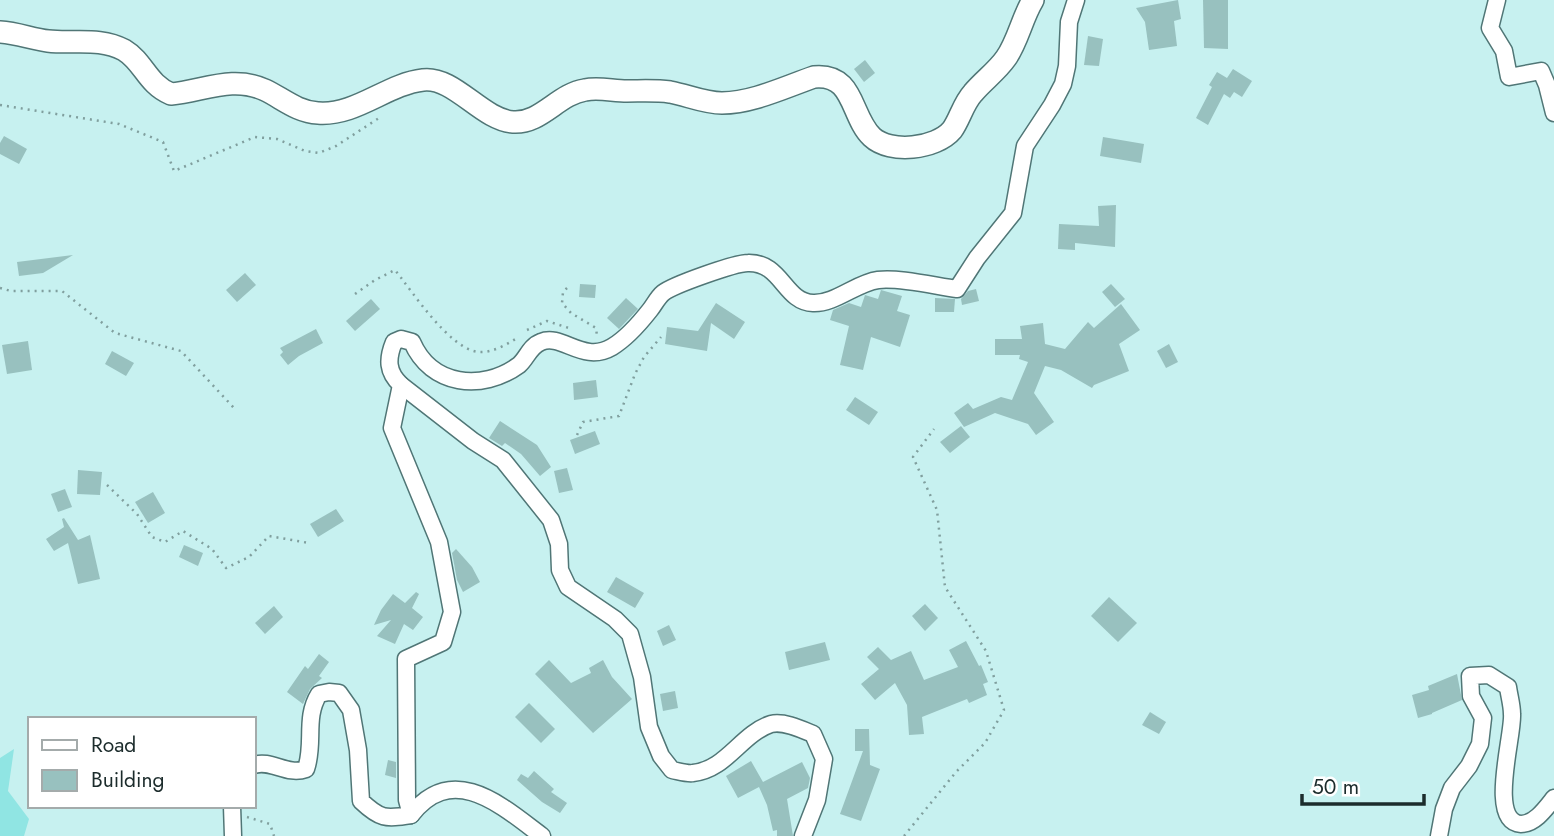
<svg xmlns="http://www.w3.org/2000/svg" width="1554" height="836" font-family="Jost,sans-serif">
<style>
.green{fill:#90e5e3}
.building{fill:#98c1bf}
.lines{fill:none;stroke-linecap:round;stroke-linejoin:round}
.street-casing{stroke:#507676;stroke-width:19}
.secondary-casing{stroke:#507676;stroke-width:24}
.path{stroke:#809f9e;stroke-width:2.5;stroke-dasharray:2 5;stroke-linecap:butt}
.street{stroke:#fff;stroke-width:16}
.secondary{stroke:#fff;stroke-width:21}
</style>
<rect width="100%" height="100%" fill="#c7f1f0"/>
<!-- green -->
<path class="green" d="M14,749L8,791L29,819L24,836H0V758Z"/>
<!-- building -->
<g class="building">
<path d="M1178,0L1181,19L1174,21L1177,46L1149,50L1145,22L1136,8Z"/>
<path d="M1203,0H1228V49L1204,48Z"/>
<path d="M1088,36L1103,39L1099,66L1084,65Z"/>
<path d="M865,60L875,73L864,82L854,69Z"/>
<path d="M1233,69L1252,81L1242,97L1234,92L1230,98L1224,94L1208,125L1196,118L1212,87L1209,85L1217,72L1227,78Z"/>
<path d="M4,136L27,149L19,164L0,154V143Z"/>
<path d="M1103,137L1144,144L1141,163L1100,156Z"/>
<path d="M1116,205L1115,247L1075,243V250L1058,249L1059,224L1099,226L1098,206Z"/>
<path d="M73,255L43,273L19,276L17,262Z"/>
<path d="M245,273L256,285L237,302L226,290Z"/>
<path d="M580,284L596,285L595,298L579,297Z"/>
<path d="M1111,284L1125,299L1115,307L1102,292Z"/>
<path d="M976,289L979,301L962,305L961,299L968,291Z"/>
<path d="M881,290L902,296L897,311L910,315L900,347L871,337L863,370L840,365L849,326L830,320L833,310L849,303L861,307L865,295L878,299Z"/>
<path d="M626,298L638,309L619,329L607,318Z"/>
<path d="M935,298L955,299L954,312H935Z"/>
<path d="M371,299L380,309L355,331L346,321Z"/>
<path d="M716,303L745,322L734,339L711,323L707,351L665,344L667,327L698,331Z"/>
<path d="M1121,304L1140,330L1119,344L1129,371L1094,385L1092,388L1061,370L1045,366L1034,393L1054,422L1036,435L1028,424L995,413L964,427L954,413L968,403L973,409L1001,397L1012,400L1028,362L1019,359L1020,355H995V339H1022L1020,326L1043,323L1045,344L1065,349L1088,322L1094,328Z"/>
<path d="M316,329L323,343L299,356L288,365L280,355L283,352L280,348Z"/>
<path d="M28,341L32,370L7,374L2,345Z"/>
<path d="M1169,344L1178,362L1166,368L1157,351Z"/>
<path d="M112,351L134,363L126,376L105,364Z"/>
<path d="M596,380L598,397L574,400L573,383Z"/>
<path d="M855,397L878,412L869,425L846,410Z"/>
<path d="M500,421L537,445L551,467L540,476L521,454L505,443L502,446L489,438Z"/>
<path d="M961,426L970,437L950,453L940,442Z"/>
<path d="M595,431L600,444L575,454L570,440Z"/>
<path d="M567,468L573,490L559,493L554,471Z"/>
<path d="M78,470L102,472L100,495L77,494Z"/>
<path d="M65,489L72,507L58,512L51,494Z"/>
<path d="M153,492L165,513L148,523L135,502Z"/>
<path d="M336,509L344,521L318,537L310,524Z"/>
<path d="M64,518L78,540L90,535L100,579L78,584L68,543L54,551L46,539L64,527L62,519Z"/>
<path d="M184,545L203,553L198,566L179,557Z"/>
<path d="M456,549L472,567L480,582L463,592L457,580L452,553Z"/>
<path d="M616,577L644,593L635,608L607,592Z"/>
<path d="M416,592L419,594L412,608L423,617L413,630L404,624L395,644L377,636L391,620L374,625L381,610L393,594L405,603Z"/>
<path d="M1109,597L1137,623L1118,642L1091,616Z"/>
<path d="M925,604L938,618L925,631L912,616Z"/>
<path d="M274,606L283,617L265,634L255,623Z"/>
<path d="M669,625L676,640L663,646L657,631Z"/>
<path d="M966,641L979,666L981,665L988,682L983,684L987,695L969,703L967,699L922,717L924,734L909,735L907,705L895,683L875,700L861,684L879,669L867,657L878,647L891,660L911,651L924,680L958,667L949,650Z"/>
<path d="M825,642L830,660L789,670L785,652Z"/>
<path d="M319,654L329,662L319,676L322,678L310,689L303,704L287,692L305,666L308,669Z"/>
<path d="M549,660L571,683L591,673L589,668L603,660L612,677L632,699L593,733L535,674Z"/>
<path d="M1457,674L1462,700L1432,713V714L1418,718L1412,695L1429,690L1428,686Z"/>
<path d="M675,691L678,708L663,711L660,694Z"/>
<path d="M529,703L555,729L541,743L515,717Z"/>
<path d="M1150,712L1166,722L1159,734L1142,725Z"/>
<path d="M855,729H869L870,765L880,769L861,821L840,814L863,751H855Z"/>
<path d="M388,760L396,762V778L385,775Z"/>
<path d="M751,761L763,782L802,762L810,778L808,788L787,799L793,836H777V830L773,831L767,805L759,787L738,798L726,776Z"/>
<path d="M534,771L554,789L551,792L567,803L560,813L542,802L517,780L521,774L528,778Z"/>
</g>
<g class="lines">
<!-- street casing -->
<g class="street-casing">
<g id="street">
<path d="M1497,0L1490,28L1504,51L1509,77L1541,71L1547,85L1554,113"/>
<path d="M401,385L473,441L503,460L551,520L559,544L560,570L568,587L615,619L630,634L642,677L649,727L661,756L672,770C678,771 687,774 693,773C726,770 741,734 771,724C784,721 801,729 813,734L824,759L817,800L803,836"/>
<path d="M254,765C271,759 287,776 306,769C315,743 304,718 319,694L329,692L339,693L351,710L358,750L361,801C380,819 385,819 411,815L407,800L406,659L443,642L452,612L439,542L392,428L401,385C387,372 387,359 394,342L401,339L412,342C431,386 482,392 519,365C527,358 530,346 541,342C562,333 583,364 612,347C627,338 639,324 650,310C654,305 658,297 663,293C673,285 735,263 748,263C782,262 784,302 813,303C835,304 856,283 878,280C898,277 935,286 957,289L977,258L1013,213L1025,146L1052,105L1063,84L1067,66L1069,22L1076,0"/>
<path d="M232,806L233,836"/>
<path d="M411,815C453,761 502,806 542,836"/>
<path d="M1439,836L1444,809L1452,788L1469,766L1480,744L1483,718L1471,696L1470,676L1489,675L1508,687C1509,695 1512,705 1512,714C1514,734 1487,822 1521,824C1535,824 1546,808 1554,798"/>
</g>
</g>
<!-- secondary casing -->
<g class="secondary-casing">
<path id="secondary" d="M0,32C17,33 32,39 48,41C74,44 100,37 124,50C144,62 147,84 171,94C203,91 233,75 265,90C282,98 297,112 318,113C356,116 387,84 423,80C454,76 482,120 513,122C541,124 558,94 585,90C598,87 613,91 627,91C641,91 655,90 670,92C687,95 704,103 722,103C752,103 785,87 814,77C855,73 850,116 872,137C890,154 936,149 952,130C960,119 963,104 973,93C983,81 997,71 1006,58C1018,41 1022,18 1033,0"/>
</g>
<!-- path -->
<g class="path">
<path d="M0,105L119,124L163,142L174,171L255,137L277,139L305,151L319,153L336,146L379,118"/>
<path d="M0,288L11,291H62L115,333L181,351L234,408"/>
<path d="M567,288L563,292L562,303L571,313L596,328L597,336"/>
<path d="M355,294L375,280L395,270C412,291 450,350 479,352C493,353 507,344 519,337"/>
<path d="M527,330L547,321L569,328"/>
<path d="M577,435L583,422L619,416L635,374L644,357L661,337"/>
<path d="M107,485L137,514L152,537L165,542L183,531L212,549L226,568L249,557L269,536L309,543"/>
<path d="M247,817L270,824L274,836"/>
<path d="M904,836L956,772L985,743L1004,710L986,651L945,587L937,510L913,457L934,429"/>
</g>
<!-- street -->
<use href="#street" class="street"/>
<!-- secondary -->
<use href="#secondary" class="secondary"/>
</g>
<!-- legend -->
<rect x="28" y="717" width="228" height="91" fill="#ffffff" stroke="#a4abab" stroke-width="2"/>
<rect x="42" y="740" width="35" height="10" fill="#ffffff" stroke="#a4abab" stroke-width="2"/>
<text x="91" y="752" font-size="21" fill="#1c2c2c">Road</text>
<rect x="42" y="770" width="35" height="21" fill="#98c1bf" stroke="#a4abab" stroke-width="2"/>
<text x="91" y="787" font-size="21" fill="#1c2c2c">Building</text>
<!-- scale -->
<path d="M1302 794v10h122v-10" fill="none" stroke="#1c2c2c" stroke-width="3.5"/>
<text x="1312" y="794" font-size="21" fill="#1c2c2c" stroke="#ffffff" stroke-width="5" paint-order="stroke">50 m</text>
</svg>
